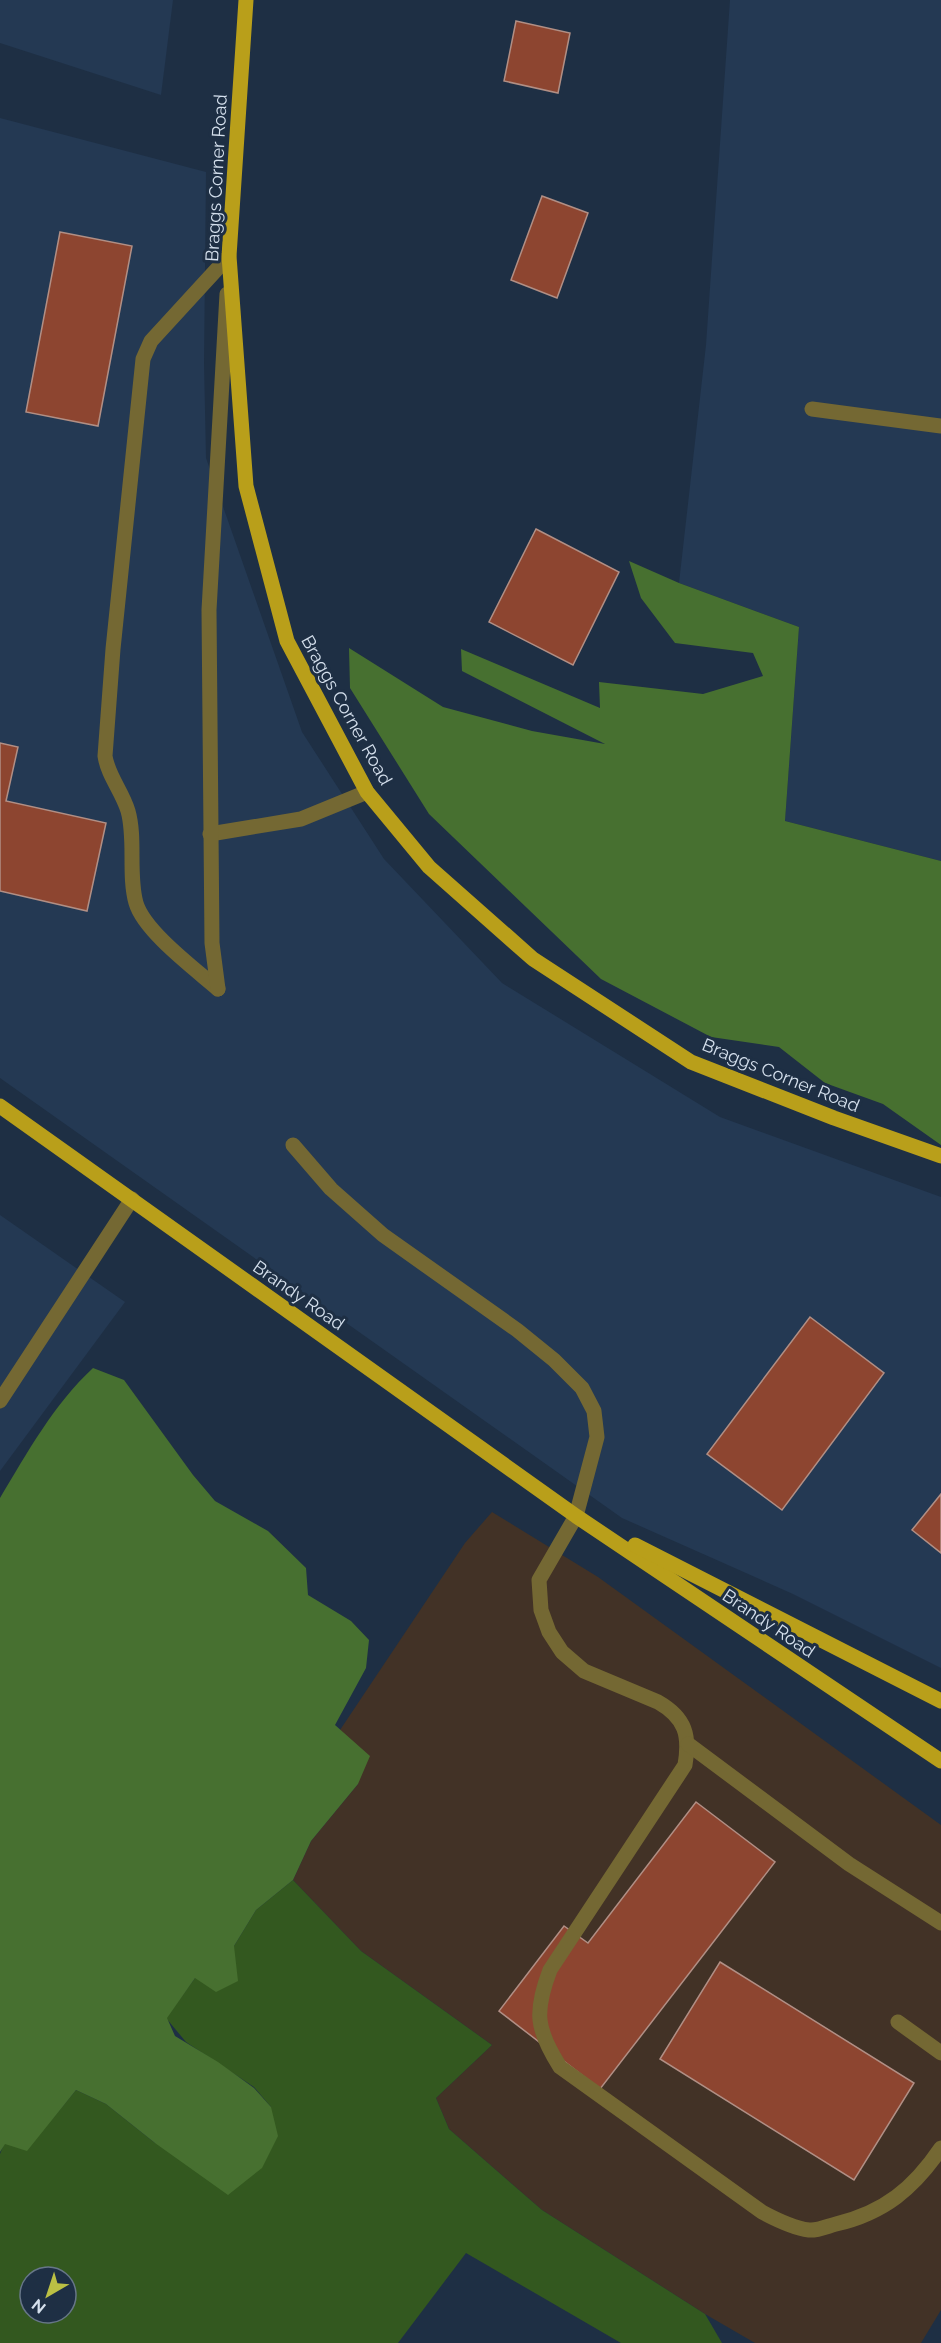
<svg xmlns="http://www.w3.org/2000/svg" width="941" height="2343" font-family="Raleway,sans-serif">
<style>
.commercial{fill:#423226}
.built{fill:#243953}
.green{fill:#33581f;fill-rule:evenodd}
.forest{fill:#477030}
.building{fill:#8d4530;stroke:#b18f85;stroke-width:1.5}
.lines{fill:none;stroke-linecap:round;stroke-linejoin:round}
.minor{stroke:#746833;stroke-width:15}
.major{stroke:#b99f1a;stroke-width:15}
.labels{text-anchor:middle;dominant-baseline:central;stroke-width:6;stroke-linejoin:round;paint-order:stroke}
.street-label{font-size:18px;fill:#d5e0ed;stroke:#1e2f44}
</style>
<rect width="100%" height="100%" fill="#1e2f44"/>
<!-- commercial -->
<path class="commercial" d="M492,1512L598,1577L941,1825V2310L921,2343H755L705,2314L542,2210L449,2129L436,2098L492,2045L361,1951L293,1880L311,1841L358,1784L340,1730L465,1543Z"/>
<!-- built -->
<g class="built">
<path d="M0,0H173L161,95L0,43Z"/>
<path d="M730,0H941V861L785,821L799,627L679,583L706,345Z"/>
<path d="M0,118L206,172L204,363L206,458L302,732L384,859L502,983L720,1117L941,1197V1668L793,1594L622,1518L0,1078Z"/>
<path d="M0,1215L125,1302L0,1471Z"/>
</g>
<!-- green -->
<path class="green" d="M293,1880L361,1951L492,2045L436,2098L449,2129L542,2210L705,2314L722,2343H621L466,2253L398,2343H0V2154L4,2144L53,2118L76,2090L106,2104L155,2143L271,2107L254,2087L186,2042L166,2018L195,1978L234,1946L256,1910ZM30,2277H66V2313H30Z"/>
<!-- forest -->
<g class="forest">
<path d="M629,561L679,583L799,627L785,821L941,861V1145L883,1104L825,1083L779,1047L711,1037L601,979L429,814L350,688L349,648L443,707L532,731L605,744L462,671L461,649L600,708L599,682L703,694L763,676L753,653L675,643L641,598Z"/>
<path d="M93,1368L124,1380L193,1475L215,1501L268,1531L306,1568L308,1595L351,1621L369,1640L366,1668L335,1725L370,1756L358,1784L311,1841L293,1880L256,1910L234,1946L238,1981L216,1992L195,1978L167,2018L175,2036L218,2062L254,2088L271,2107L278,2136L262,2168L228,2195L155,2143L106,2104L76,2090L27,2151L5,2144L0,2152V1498C27,1453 54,1404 93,1368Z"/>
</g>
<!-- building -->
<g class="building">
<path d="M516,21L570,33L558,93L504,81Z"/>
<path d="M542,196L588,213L557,298L511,280Z"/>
<path d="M60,232L132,246L98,426L26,412Z"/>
<path d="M536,529L619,572L573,665L489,622Z"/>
<path d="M0,743L18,747L6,801L106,823L87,911L0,891Z"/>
<path d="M810,1317L884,1373L782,1510L707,1454Z"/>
<path d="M941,1494V1553L912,1530Z"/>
<path d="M696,1802L775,1862L600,2089L499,2011L564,1926L588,1943Z"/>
<path d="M720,1962L914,2083L854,2180L660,2059Z"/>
</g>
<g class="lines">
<!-- minor -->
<g class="minor">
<path d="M812,409L941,426"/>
<path d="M210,834L301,819L367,792"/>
<path d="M218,989C195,969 144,931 136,903C128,875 136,839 128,811C122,791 108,776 105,756L113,649L143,359L151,341L229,256"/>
<path d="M218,989L212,943L209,610L227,294"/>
<path d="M293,1145L331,1189L383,1235L517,1330L554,1360L582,1388L594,1411L597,1437L576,1516L539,1580L541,1610L549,1632L562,1652L584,1671L658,1702C686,1718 690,1736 685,1765L550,1970C534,2012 536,2029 560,2067L762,2212C775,2219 794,2228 809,2230C817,2231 828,2226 836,2224C884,2213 914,2188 941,2148"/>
<path d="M0,1401L132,1199"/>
<path d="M688,1744L849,1864L941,1923"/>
<path d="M898,2022L941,2053"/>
</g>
<!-- major -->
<g class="major">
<path d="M246,0L229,256L246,486L287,641L367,792L429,867L533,959L691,1062L834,1118L941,1156"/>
<path d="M0,1106L576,1516L941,1761"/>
<path d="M635,1545L941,1701"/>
</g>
</g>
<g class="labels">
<!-- street labels -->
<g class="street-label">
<text transform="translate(216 178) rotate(-87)">Braggs Corner Road</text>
<text transform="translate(347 710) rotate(61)">Braggs Corner Road</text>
<text transform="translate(781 1075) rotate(22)">Braggs Corner Road</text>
<text transform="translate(299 1295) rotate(35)">Brandy Road</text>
<text transform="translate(769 1623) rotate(34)">Brandy Road</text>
</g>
</g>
<!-- north arrow -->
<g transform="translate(48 2295) rotate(219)"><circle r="28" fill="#1e2f44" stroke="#677688" stroke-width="1.5"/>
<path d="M0-4.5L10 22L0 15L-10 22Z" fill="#bbc044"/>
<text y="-9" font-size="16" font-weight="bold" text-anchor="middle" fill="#d5e0ed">N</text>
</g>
</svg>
